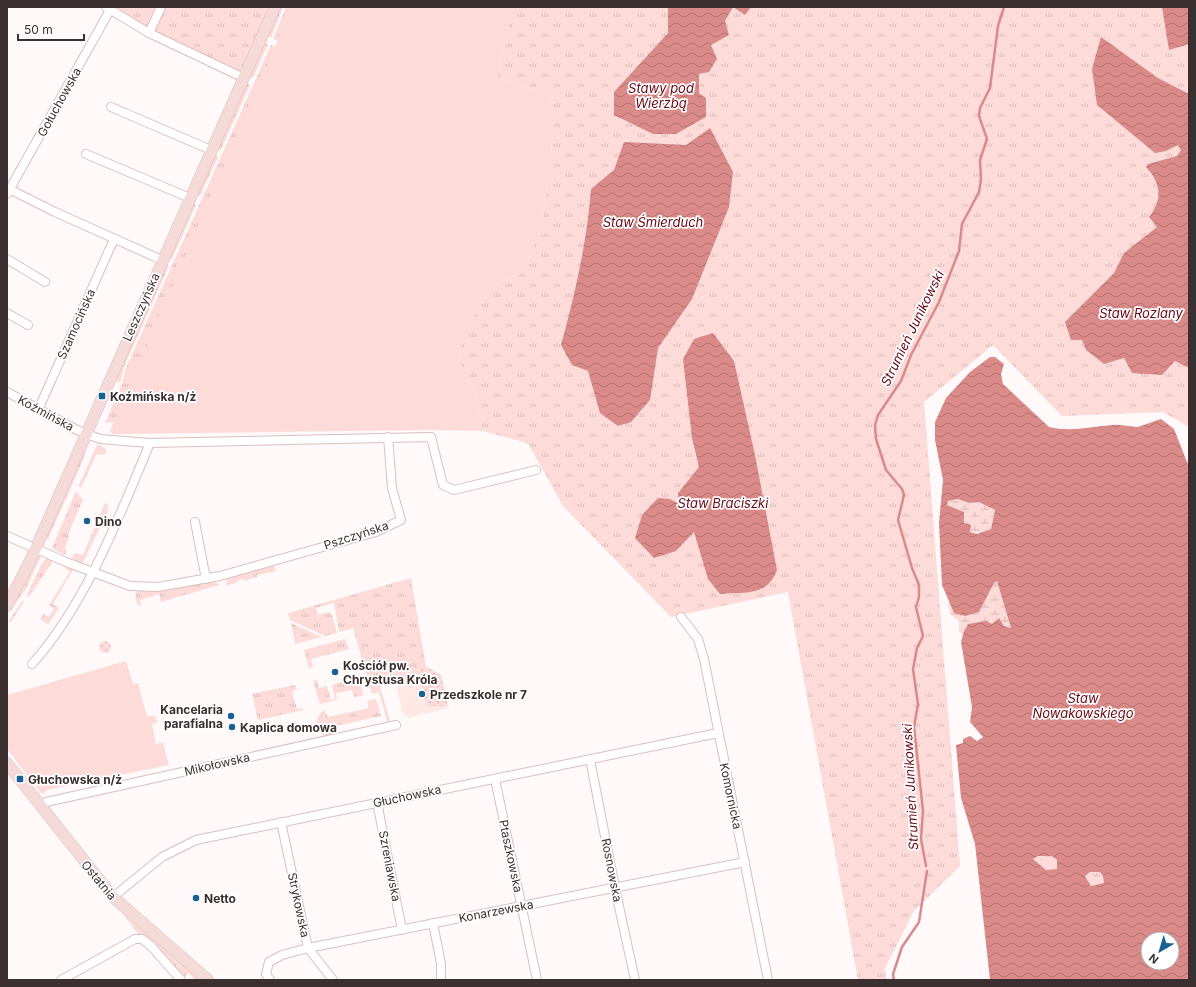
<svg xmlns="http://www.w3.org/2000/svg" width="1196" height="987" font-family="Inter,sans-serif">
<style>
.built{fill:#ffe8e6}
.grass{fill:url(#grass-tufts)}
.wetland{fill:url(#wetland-marsh)}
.park{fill:url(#park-dots)}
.garden{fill:#fcdbd9}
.water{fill:url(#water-waves);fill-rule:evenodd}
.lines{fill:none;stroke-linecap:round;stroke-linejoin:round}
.stream{stroke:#da8b89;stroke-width:2.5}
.street-casing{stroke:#dcbfbe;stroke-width:10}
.secondary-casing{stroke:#dcbfbe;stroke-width:12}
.street{stroke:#fff;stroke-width:8}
.secondary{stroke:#f5dada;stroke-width:11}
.poi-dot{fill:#176194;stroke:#fff;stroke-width:1.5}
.labels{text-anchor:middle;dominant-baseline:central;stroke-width:3.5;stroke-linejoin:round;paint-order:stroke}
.street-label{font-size:12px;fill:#3b302f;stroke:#fff}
.poi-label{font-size:12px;font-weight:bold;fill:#3b302f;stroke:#fff;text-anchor:start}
.water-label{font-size:13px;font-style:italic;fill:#690716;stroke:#fff}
</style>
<defs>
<pattern id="grass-tufts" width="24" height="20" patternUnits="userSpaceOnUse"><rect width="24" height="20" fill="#fcdbd9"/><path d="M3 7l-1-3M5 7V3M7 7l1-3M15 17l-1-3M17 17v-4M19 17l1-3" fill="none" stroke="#d9bcbb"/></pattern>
<pattern id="wetland-marsh" width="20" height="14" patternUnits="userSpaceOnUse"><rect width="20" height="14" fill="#fcdbd9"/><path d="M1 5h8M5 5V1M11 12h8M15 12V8" fill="none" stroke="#d9bcbb"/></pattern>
<pattern id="park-dots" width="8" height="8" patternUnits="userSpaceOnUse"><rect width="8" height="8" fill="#fcdbd9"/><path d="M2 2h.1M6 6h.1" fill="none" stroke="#d9bcbb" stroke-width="1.8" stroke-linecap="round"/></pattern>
<pattern id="water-waves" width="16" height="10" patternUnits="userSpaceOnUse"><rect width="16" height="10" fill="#da8b89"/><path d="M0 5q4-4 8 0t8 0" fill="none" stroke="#b27270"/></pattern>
</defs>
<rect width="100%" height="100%" fill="#fff9f9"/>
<!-- built -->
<path class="built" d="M426,667L441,675L449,708L407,718L402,711L394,676Z"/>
<!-- grass -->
<g class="grass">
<path d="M116,7H270L240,73L147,27Z"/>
<path d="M280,7H283L271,38L267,36Z"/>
<path d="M286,7H292L278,41L273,39Z"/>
<path d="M513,7H1189V427L1163,412L1062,416L993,345L924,402L960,866L914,911L885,968L887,980H858L788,592L671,617L563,506L529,445L524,442L483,431L476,390L459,362L461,335L493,285L521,274L542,228L555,119L551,95L497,77Z"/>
<path d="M264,42L268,44L253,78L248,79Z"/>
<path d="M271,45L276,47L114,422L105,423L122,384L126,368Z"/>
<path d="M247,82L250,85L221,150L216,151Z"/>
<path d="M215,154L218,157L200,196L196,197Z"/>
<path d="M194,202L196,205L172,259H168Z"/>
<path d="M166,263L169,266L124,367L120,383L114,380Z"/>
<path d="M86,445L85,456L48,539L45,537Z"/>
<path d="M97,445L105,448L107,454L96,455L81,488L79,485Z"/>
<path d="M78,492L79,496L83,499L68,535L69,537L65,548L67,552L64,555L52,548L75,493Z"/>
<path d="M105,503L108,504L107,508L109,509L83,562L82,564L74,561L72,557L75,553L83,555Z"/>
<path d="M41,556L26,589L9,612L37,557Z"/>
<path d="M47,558L59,563L53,561L29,597L27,595L42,563Z"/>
<path d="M271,565L274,566L276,571L257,575V577L245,581L244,579L238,580V582L226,586L227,578Z"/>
<path d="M69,567L79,573L73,570L53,604L59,608L48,625L40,619L44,614L49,617L54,609L49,605L70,572L65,569Z"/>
<path d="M411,578L426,667L378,680L390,721H387L379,692L372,694L353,628L339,632L334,603L316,608L318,615L328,612L332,615L337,633L325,636L290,620L288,613Z"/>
<path d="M214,581L219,585L161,602L159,594L140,600L142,606L137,604L135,594L139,590L171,589Z"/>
<path d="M23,600L24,602L10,623L8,622Z"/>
<path d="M291,623L322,637L295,644Z"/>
<path d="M345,639L349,649L311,659L313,667L309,668L304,650Z"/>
<path d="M358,677L363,693L362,696L354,697L352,690L336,693L337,700L320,704L313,681L317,680L319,688L327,686L331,700L335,699L332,685Z"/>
<path d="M294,685L298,689L292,691L297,709L302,708L303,710L258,720L252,694Z"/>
<path d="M376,699L381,716L331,727L332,734L324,736L318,732C316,722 315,717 324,710L328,717L369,708L367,701Z"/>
<path d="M1038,856H1052L1057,860V869L1046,870L1033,859Z"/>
<path d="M1090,872H1100L1103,876L1104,883L1091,886L1085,876Z"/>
<path d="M123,914L201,980H195L189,973L184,977L153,941L147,937L139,935Z"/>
</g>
<!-- wetland -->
<g class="wetland">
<path d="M958,499L969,503L979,502L995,510L991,529C972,536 965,534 964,512L947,505L948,501Z"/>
<path d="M997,581L1011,628L992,624L964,631L963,635L959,632V621L950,614L948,600L954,613L987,597L994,583Z"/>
</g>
<!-- park -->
<g class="park">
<circle cx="105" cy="647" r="6"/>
<path d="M426,667L441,675L448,706H427L420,677L424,676H422L420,669Z"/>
</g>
<!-- garden -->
<g class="garden">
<path d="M292,7H513L497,77L551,95L555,119L542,228L521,274L493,285L461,335L459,362L476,390L483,431L427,430L113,434L110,431Z"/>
<path d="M126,661L133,684L138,683L147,716H154L158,722L152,724L156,744L163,742L169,765L47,790L43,794L40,792L7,749V695Z"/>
<path d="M420,669L422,676L395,682L394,676Z"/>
</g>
<!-- water -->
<g class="water">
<path d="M668,7H751L745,15L733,7L725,21L729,35L711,45L717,59L709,72L699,74V93L706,98V117L676,134H653L614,115V92L668,33Z"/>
<path d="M1162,7H1189V44L1169,50Z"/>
<path d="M1101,37L1158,78L1189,94V368L1175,361L1162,375L1132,373L1124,358L1104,364L1086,350L1082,340H1071L1065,322L1114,273L1124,253L1157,227L1149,217C1163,199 1161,183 1146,167L1148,164L1177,156L1181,150L1178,145L1166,151L1155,153L1097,105L1092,69Z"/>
<path d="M710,128L733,172L729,207L692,299L658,348L650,400L631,422L618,426L600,413L588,371L572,365L561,345C575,294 587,242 591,189L614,170L624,142L686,145Z"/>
<path d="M713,333L734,361L755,455L777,570C767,597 745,592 720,594L708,579L694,532L676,551L654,558L635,538L642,515L658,498L670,499L679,504L678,493L699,467L692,438L683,359L694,339Z"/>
<path d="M990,357H995L1004,364L1001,374L1003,384L1049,427C1070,432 1090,427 1112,425C1120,424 1128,427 1137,427C1143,426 1153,421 1161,419L1174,429L1189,467V980H990L975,844L961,798L956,745L963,743V739L970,736L977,741L983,737L970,722L972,707L961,642L964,631L968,624L986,621L992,624L999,618L1004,626L1011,628L997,581L994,583L979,612L965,616L954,613L942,585L939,523L943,480L935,440V422L946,398L970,372ZM958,499L969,503L979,502L995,510L991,529L977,534L970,532L971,525L964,523V512L947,505L948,501ZM1038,856H1052L1057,860V869L1046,870L1033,859ZM1090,872H1100L1103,876L1104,883L1091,886L1085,876ZM1148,939H1172V963H1148Z"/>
</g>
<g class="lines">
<!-- stream -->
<g class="stream">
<path d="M926,866L921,839L923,811L914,727L918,704L913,669L917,648L923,636L916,607L919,597V585L912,568L898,520L904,495L902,489L886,470L876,439L875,425L878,415L901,381L911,355L939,302L959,251L962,224L979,192L981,179L980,160L987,139L979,116L980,108L990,88L998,26L1004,7"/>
<path d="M894,980L893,974L902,947L919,922L927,871"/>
</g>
<!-- street casing -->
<g class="street-casing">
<g id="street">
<path d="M106,7L149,33L244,78"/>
<path d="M149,33L161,7"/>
<path d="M111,107L211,150"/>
<path d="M86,154L190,198"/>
<path d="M7,188L55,212L162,260"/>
<path d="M7,194L110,10"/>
<path d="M7,259L45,282"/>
<path d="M7,313L28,325"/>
<path d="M7,392L77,430L100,439L150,443L431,437L443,485L454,490L536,470"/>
<path d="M39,408L114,239"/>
<path d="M195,522L206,579"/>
<path d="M7,536L66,562L130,586L158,587L220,576L376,532L401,520L392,488L388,437"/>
<path d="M681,617L698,639L704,659L768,980"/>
<path d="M32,664C86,604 119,517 150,443"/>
<path d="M590,759L615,888L635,980"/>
<path d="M495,779L537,980"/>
<path d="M377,802L402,930"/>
<path d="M40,805L46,802L396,725"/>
<path d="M281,822L308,948L333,980"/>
<path d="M113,897L162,857L196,840L718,733"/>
<path d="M433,923L441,964V980"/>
<path d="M61,980L135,939H142L150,945L181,980"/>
<path d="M270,980L266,974L269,962L282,955L308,948L745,862"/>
</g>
</g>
<!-- secondary casing -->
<g class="secondary-casing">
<g id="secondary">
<path d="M7,606L31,559L275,7"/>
<path d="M7,763L113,897L208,980"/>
</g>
</g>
<!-- street -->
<use href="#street" class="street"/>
<!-- secondary -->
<use href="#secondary" class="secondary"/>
</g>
<!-- markers -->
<g class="poi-dot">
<rect x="98" y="392" width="8" height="8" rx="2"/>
<circle cx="87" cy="521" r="4"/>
<circle cx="335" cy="672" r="4"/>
<circle cx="422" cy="694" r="4"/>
<circle cx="231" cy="716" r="4"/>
<circle cx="232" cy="727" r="4"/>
<rect x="16" y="775" width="8" height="8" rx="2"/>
<circle cx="196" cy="898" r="4"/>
</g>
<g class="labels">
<!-- street labels -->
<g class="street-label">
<text transform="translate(59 102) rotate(-61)">Gołuchowska</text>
<text transform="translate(141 307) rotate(-66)">Leszczyńska</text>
<text transform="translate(76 324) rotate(-66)">Szamocińska</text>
<text transform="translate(46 413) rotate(28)">Koźmińska</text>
<text transform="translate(356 535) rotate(-18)">Pszczyńska</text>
<text transform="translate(217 764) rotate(-13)">Mikołowska</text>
<text transform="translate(407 796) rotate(-12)">Głuchowska</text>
<text transform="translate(731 796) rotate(78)">Komornicka</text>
<text transform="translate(511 856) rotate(78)">Ptaszkowska</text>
<text transform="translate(390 866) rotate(79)">Szreniawska</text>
<text transform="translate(612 870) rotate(79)">Rosnowska</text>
<text transform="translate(99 880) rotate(50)">Ostatnia</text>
<text transform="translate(299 905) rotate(78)">Strykowska</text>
<text transform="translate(496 911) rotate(-11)">Konarzewska</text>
</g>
<!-- poi labels -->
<g class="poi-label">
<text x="110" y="396">Koźmińska n/ż</text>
<text x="95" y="521">Dino</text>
<text x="343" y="665">Kościół pw.<tspan x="343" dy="14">Chrystusa Króla</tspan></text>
<text x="430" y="694">Przedszkole nr 7</text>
<text x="223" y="709" text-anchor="end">Kancelaria<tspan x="223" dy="14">parafialna</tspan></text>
<text x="240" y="727">Kaplica domowa</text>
<text x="28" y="779">Głuchowska n/ż</text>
<text x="204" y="898">Netto</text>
</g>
<!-- water labels -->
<g class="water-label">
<text x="661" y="88">Stawy pod<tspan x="661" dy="15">Wierzbą</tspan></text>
<text x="653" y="222">Staw Śmierduch</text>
<text x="1141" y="313">Staw Rozlany</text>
<text transform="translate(912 328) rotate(-64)">Strumień Junikowski</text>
<text x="723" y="503">Staw Braciszki</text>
<text x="1083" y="698">Staw<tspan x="1083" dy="15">Nowakowskiego</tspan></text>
<text transform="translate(910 787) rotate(-93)">Strumień Junikowski</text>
</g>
</g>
<!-- border -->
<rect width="1196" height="987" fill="none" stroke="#3b302f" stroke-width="16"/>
<!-- north arrow -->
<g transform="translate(1160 951) rotate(218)"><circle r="19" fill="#ffffff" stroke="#b1acac"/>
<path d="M0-3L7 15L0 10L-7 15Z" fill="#176194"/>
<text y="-6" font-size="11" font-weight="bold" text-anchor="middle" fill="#3b302f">N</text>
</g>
<!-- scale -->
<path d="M18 34v6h66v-6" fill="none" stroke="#3b302f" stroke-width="2"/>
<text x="24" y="34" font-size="12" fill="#3b302f" stroke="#ffffff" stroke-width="3" paint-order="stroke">50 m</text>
</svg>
